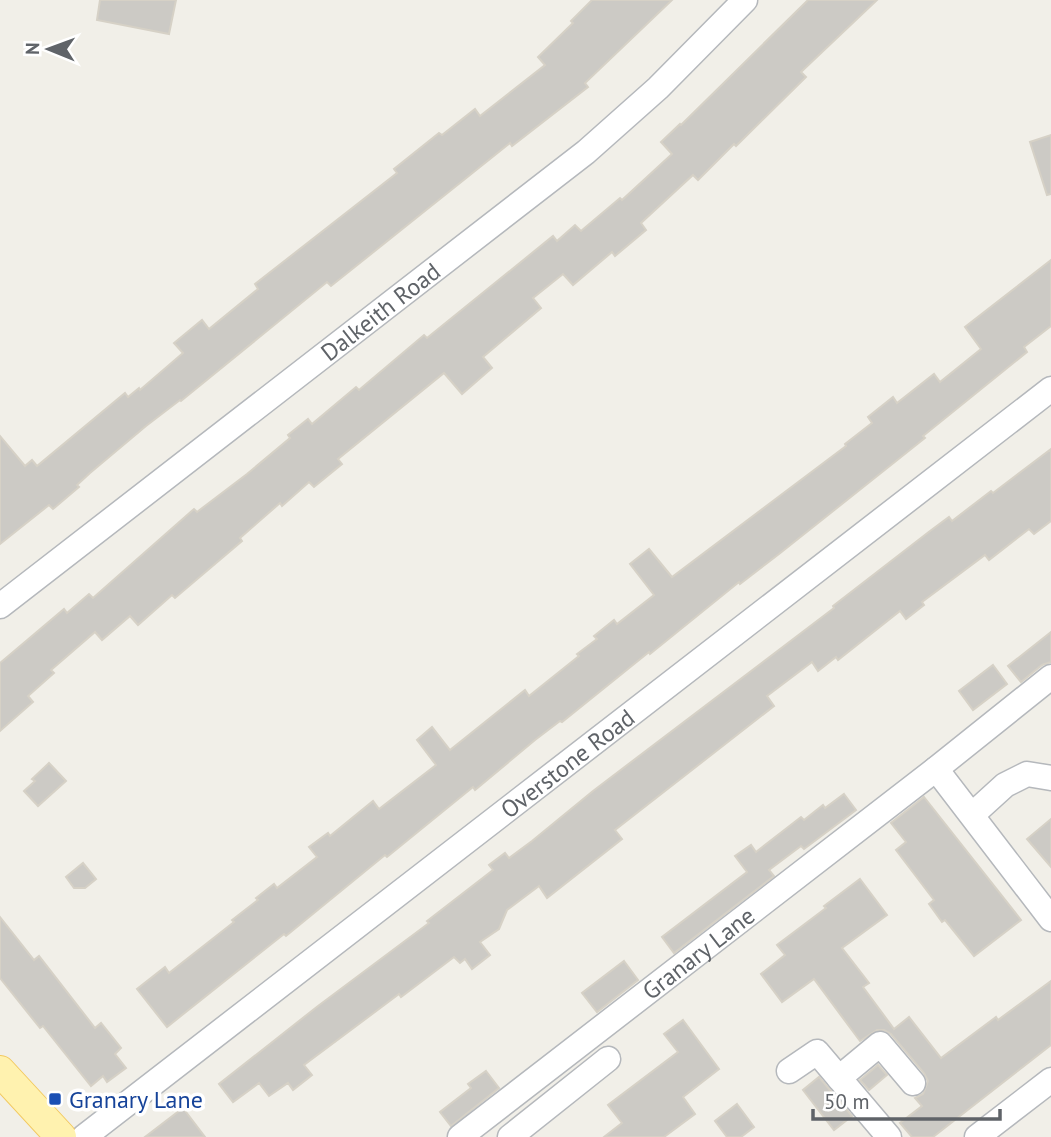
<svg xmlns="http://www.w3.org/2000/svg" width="1051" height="1137" font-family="'PT Sans',sans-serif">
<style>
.building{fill:#cccac5;stroke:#d6d1c6;stroke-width:2}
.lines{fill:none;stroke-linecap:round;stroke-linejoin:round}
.minor-casing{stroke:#b5b8bc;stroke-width:27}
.major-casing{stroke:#f2c960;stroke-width:32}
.minor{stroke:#fff;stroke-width:24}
.major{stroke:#fff2af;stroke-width:30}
.transit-dot{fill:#1a4fb4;stroke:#fff;stroke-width:2.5}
.labels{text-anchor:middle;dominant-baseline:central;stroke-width:7;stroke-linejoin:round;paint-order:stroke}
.street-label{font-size:24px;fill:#5f6368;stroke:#fff}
.transit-label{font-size:24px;fill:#164399;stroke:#fff;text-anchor:start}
</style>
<rect width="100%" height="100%" fill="#f1efe8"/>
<!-- building -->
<g class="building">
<path d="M100,0H176L169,34L97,20Z"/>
<path d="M592,0H672L585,83L588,87L512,146L510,143L331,286L327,282L181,401L180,400L146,426L90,473L77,485L79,487L53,509L49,505L0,544V436L25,466L32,460L37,466L125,393L128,397L139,388L140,390L183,353L174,343L202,320L209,329L258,289L255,284L397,173L394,169L439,133L442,135L475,109L480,116L545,65L538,57L573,23L571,21Z"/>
<path d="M808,0H877L801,72L806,77L736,146L734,144L698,180L693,175L641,223L646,230L615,256L612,252L573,285L563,274L533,298L541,308L483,357L492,368L462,394L444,373L338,459L342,464L314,487L309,482L282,506L280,503L240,538L242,541L175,598L172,595L138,625L130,616L102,640L95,632L51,670L54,673L28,696L33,702L0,731V663L64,609L67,613L89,594L93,598L194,509L197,512L247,474L290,438L288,435L308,419L312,424L356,387L359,390L424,335L427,338L553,236L557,241L575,225L581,231L620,198L622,200L672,154L661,142L680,124L681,125Z"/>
<path d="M1051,135V194L1047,195L1030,142Z"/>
<path d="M1051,260V326L1024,347L1027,352L923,436L925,438L779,554L740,584L739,582L650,654L649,652L562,722L560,721L535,740L475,790L473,787L387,857L385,855L303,922L286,936L284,934L167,1027L137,989L165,967L169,973L234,922L232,920L258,900L256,898L274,884L277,888L317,857L309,847L328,833L330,836L373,801L379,809L436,765L417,740L432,727L450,750L525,690L529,696L579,656L577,654L597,639L594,636L614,620L617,624L654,595L630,564L649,549L672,577L846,446L845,444L872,423L868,417L893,397L897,403L934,374L940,382L981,349L965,327Z"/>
<path d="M1051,449V521L1034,534L1029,529L989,560L985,555L922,602L924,605L906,619L900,611L838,660L836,657L818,671L812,662L767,696L774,706L615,830L622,839L547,898L539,886L507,910L499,929L480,942L490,955L472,969L465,959L460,963L454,957L401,997L399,994L304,1065L312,1075L293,1090L288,1083L269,1096L259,1083L233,1102L219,1084L318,1006L429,923L427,921L493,870L489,865L505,853L509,858L532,841L593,791L834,608L833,606L930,531L949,517L952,521L991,491L993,493Z"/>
<path d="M1051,632V662L1042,665L1021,682L1008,666Z"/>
<path d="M993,665L1007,684L973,710L959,691Z"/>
<path d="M49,763L66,781L38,806L24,791L35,781L32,779Z"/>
<path d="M844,794L856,810L804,849L801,846L769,870L774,876L674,953L662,937L747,872L735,856L751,845L756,852L801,817L804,820L823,805L825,808Z"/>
<path d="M924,797L1021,920L974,956L945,920L942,922L929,904L934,900L896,850L906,842L891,823Z"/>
<path d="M1051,819V867L1027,839Z"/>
<path d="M83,863L96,879L85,888H74L66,877Z"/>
<path d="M860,879L887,915L842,948L869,983L863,987L894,1029L909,1017L941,1058L996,1017L998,1020L1051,981V1045L933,1137H912L900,1123L922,1106L915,1098L923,1094L928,1081L924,1073L891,1034L884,1030H877L860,1041L814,979L782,1002L761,974L785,955L777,945L826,908L824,906Z"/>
<path d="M0,917L34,960L39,956L95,1028L101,1023L121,1048L115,1054L126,1068L107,1082L103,1076L91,1086L43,1026L40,1028L0,978Z"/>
<path d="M624,961L638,980L597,1012L582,993Z"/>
<path d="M683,1020L719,1069L683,1097L695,1114L664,1137H604L622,1123L608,1105L678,1052L664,1034Z"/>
<path d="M878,1065L887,1075L869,1090L860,1080Z"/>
<path d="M486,1071L499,1088L451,1126L440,1112L471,1088L468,1084Z"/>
<path d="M819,1077L852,1116L834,1130L803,1090Z"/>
<path d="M737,1104L754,1127L741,1137H727L715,1121Z"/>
<path d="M183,1108L205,1137H145Z"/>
</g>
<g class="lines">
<!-- minor casing -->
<g class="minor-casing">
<g id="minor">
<path id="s1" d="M0,606L586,152L658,88L745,0"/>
<path d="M936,769L1051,919"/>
<path d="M972,815L1005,785L1027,774L1051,778"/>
<path d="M789,1071L817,1052L889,1137"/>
<path d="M839,1078L880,1044L913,1083"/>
<path id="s2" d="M84,1137L1051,389"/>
<path id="s3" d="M460,1137L936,769L1051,677"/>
<path d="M510,1137L608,1059"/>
<path d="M977,1137L1051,1080"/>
</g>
</g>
<!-- major casing -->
<g class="major-casing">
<path id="major" d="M0,1071L61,1137"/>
</g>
<!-- minor -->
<use href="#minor" class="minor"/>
<!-- major -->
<use href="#major" class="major"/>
</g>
<!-- markers -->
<rect class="transit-dot" x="48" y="1092" width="14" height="14" rx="3.5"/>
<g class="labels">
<!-- street labels -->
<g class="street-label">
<text stroke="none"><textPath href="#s1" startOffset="481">Dalkeith Road</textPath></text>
<text stroke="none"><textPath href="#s2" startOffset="611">Overstone Road</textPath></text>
<text stroke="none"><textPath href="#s3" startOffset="301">Granary Lane</textPath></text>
</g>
<!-- transit labels -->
<g class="transit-label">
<text x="69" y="1099">Granary Lane</text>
</g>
</g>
<!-- north arrow -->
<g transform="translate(49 49) rotate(271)" stroke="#ffffff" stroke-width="5" paint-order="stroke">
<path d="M0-5L12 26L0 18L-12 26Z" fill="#5f6368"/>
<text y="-10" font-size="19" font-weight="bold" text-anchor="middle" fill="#5f6368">N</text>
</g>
<!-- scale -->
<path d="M813 1109v10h187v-10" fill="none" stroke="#5f6368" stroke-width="3.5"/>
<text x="824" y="1109" font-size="21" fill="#5f6368" stroke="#ffffff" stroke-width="5" paint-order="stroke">50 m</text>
</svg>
